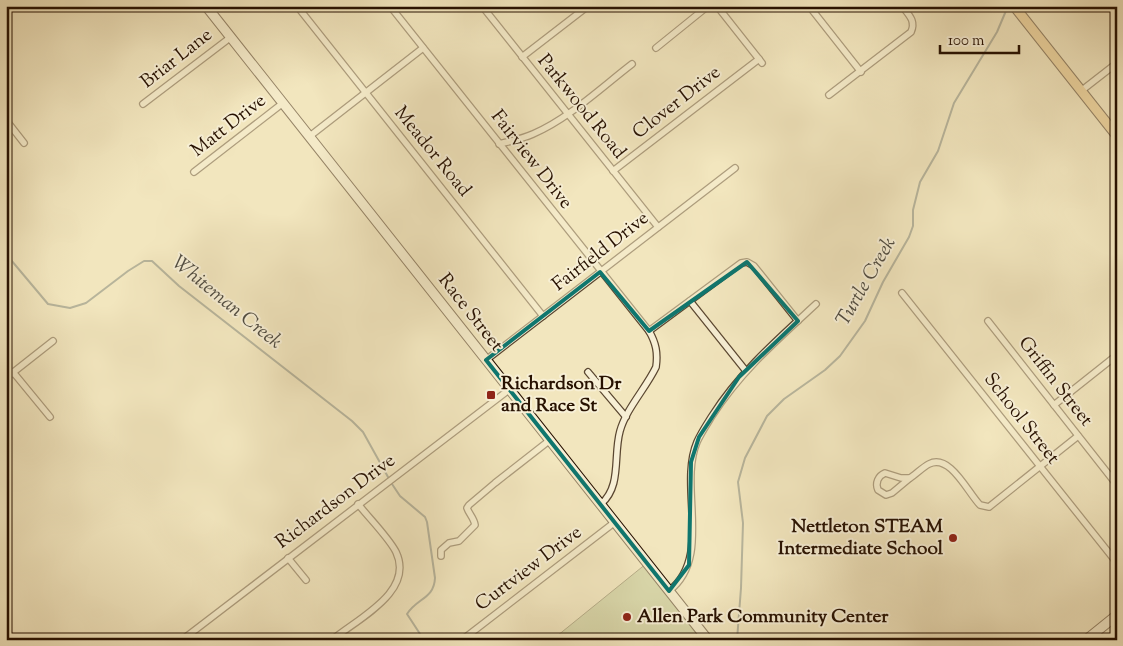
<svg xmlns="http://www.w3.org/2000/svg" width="1123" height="646" font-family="'Sorts Mill Goudy',serif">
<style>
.green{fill:#bac592;stroke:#706b4a}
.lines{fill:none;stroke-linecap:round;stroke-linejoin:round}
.stream{stroke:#6f7871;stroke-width:2}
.street-casing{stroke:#5a4630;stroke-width:8}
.secondary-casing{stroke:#271101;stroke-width:11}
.primary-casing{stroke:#271101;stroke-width:11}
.street{stroke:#f7efd5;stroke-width:5.5}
.secondary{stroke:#f7efd5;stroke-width:9}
.primary{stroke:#e9c37f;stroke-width:9}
.marked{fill:none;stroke:#0f766e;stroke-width:4;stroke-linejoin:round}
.poi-dot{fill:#8f2418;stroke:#f7efd5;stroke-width:2}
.labels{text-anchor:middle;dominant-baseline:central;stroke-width:4;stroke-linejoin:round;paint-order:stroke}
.street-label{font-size:19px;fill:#271101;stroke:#f7efd5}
.poi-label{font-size:19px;font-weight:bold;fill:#271101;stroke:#f7efd5;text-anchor:start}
.water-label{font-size:20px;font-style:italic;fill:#514d42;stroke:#f7efd5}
</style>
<rect width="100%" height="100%" fill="#f2e6be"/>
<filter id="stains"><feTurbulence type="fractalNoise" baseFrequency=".004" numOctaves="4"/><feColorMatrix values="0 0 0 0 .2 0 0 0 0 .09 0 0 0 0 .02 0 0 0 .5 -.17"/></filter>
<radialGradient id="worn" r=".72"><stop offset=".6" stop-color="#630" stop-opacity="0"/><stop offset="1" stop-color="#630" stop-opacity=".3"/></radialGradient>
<!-- green -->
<path class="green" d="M647,563L697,626L699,640H552Z"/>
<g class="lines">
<!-- stream -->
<g class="stream">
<path d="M6,254L48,304L70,308L86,303L128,271L144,261H152L179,286L352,421L363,432L388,477"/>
<path d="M392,484L400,496L425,517L427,522L435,578C434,599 417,598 407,614L424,640"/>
<path d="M737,640L741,588L743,523L738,482L745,458L767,416L784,399L825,370L840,356L865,321L883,282L909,237L913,226V210L920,182L938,151L954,103L997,32L1008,6"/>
</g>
<!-- street casing -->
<g class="street-casing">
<g id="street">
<path d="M297,6L543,316"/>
<path d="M390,6L649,331C656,343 658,353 656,367C646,388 626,409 620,431C613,456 622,486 601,504"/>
<path d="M482,6L658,227"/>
<path d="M717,6L762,63"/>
<path d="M809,6L861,72"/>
<path d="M656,48L708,6"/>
<path d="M522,57L588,6"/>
<path d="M1081,91L1117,63"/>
<path d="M829,95L911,32C916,21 909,15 902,6"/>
<path d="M143,104L231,37"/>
<path d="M6,120L24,143"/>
<path d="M310,136L423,48"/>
<path d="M499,144C511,141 522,139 533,134C567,120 602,87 632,64"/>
<path d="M613,171L759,59"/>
<path d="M194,172L283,103"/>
<path d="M902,293L1117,563"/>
<path d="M690,301L746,371"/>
<path d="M988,321L1117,485"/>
<path d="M649,331L741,263L747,262L754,266L798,321"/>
<path d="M486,360L735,168"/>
<path d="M13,372L50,417"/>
<path d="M588,372L626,417"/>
<path d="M6,378L53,341"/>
<path d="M1054,405L1117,355"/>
<path d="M885,473L901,478H910L892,493L886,495L878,490C875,483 878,476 885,473Z"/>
<path d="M910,478C916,474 923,467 929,464C950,453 968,493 980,505L989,507L1078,436"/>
<path d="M441,556V550L449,543L459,541L475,525C474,518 469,514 467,508L469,505L495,483L550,440"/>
<path d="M288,558L306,580"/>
<path d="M669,591C713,557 678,487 697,442C701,433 707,424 712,416C740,372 778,339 816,304"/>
<path d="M182,640L510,389"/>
<path d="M332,640C357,619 415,592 396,552C389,538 369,518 358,504"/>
<path d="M462,640L615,522"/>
</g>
</g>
<!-- secondary casing -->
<g class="secondary-casing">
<g id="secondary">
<path d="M206,6L708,640"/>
<path d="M1086,640L1117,615"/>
</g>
</g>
<!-- primary casing -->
<g class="primary-casing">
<path id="primary" d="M1014,6L1117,136"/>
</g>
<!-- street -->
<use href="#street" class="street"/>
<!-- secondary -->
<use href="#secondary" class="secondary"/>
<!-- primary -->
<use href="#primary" class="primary"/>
</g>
<!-- marked area -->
<path d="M0 0H1123V646H0ZM747,262L798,321L739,377L699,437L691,462L689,565L669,591L486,360L600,272L649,331Z" fill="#f2e6be" fill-opacity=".55" fill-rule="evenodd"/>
<path class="marked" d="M747,262L798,321L739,377L699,437L691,462L689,565L669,591L486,360L600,272L649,331Z"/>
<!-- markers -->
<g class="poi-dot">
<rect x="486" y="390" width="10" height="10" rx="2.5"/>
<circle cx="953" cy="538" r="5"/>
<circle cx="627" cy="617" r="5"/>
</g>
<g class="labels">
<!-- street labels -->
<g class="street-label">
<text transform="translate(177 59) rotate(-38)">Briar Lane</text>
<text transform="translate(677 103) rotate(-38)">Clover Drive</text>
<text transform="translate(581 107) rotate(51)">Parkwood Road</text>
<text transform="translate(229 126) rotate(-38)">Matt Drive</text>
<text transform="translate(432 152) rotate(51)">Meador Road</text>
<text transform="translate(531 160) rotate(52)">Fairview Drive</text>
<text transform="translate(601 252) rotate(-38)">Fairfield Drive</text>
<text transform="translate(470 313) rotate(52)">Race Street</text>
<text transform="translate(1055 382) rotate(52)">Griffin Street</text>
<text transform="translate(1021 419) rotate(52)">School Street</text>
<text transform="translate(336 502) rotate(-37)">Richardson Drive</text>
<text transform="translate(529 569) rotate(-37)">Curtview Drive</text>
</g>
<!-- poi labels -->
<g class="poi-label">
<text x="501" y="384">Richardson Dr<tspan x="501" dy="22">and Race St</tspan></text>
<text x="943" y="527" text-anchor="end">Nettleton STEAM<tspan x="943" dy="22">Intermediate School</tspan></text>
<text x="637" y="617">Allen Park Community Center</text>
</g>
<!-- water labels -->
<g class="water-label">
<text transform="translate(867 282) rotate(-60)">Turtle Creek</text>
<text transform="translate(226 303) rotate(39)">Whiteman Creek</text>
</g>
</g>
<!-- margin -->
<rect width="1123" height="646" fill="none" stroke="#f2e6be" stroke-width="25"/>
<rect x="8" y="8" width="1108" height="631" fill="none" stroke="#271101" stroke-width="2.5"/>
<rect x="12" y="12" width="1098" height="621" fill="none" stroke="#271101"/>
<!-- scale -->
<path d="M940 45v8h79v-8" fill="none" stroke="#271101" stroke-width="2.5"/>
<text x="948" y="45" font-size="15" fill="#271101" stroke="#f7efd5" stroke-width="4" paint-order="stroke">100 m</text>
<rect width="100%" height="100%" filter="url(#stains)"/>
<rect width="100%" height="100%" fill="url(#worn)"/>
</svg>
